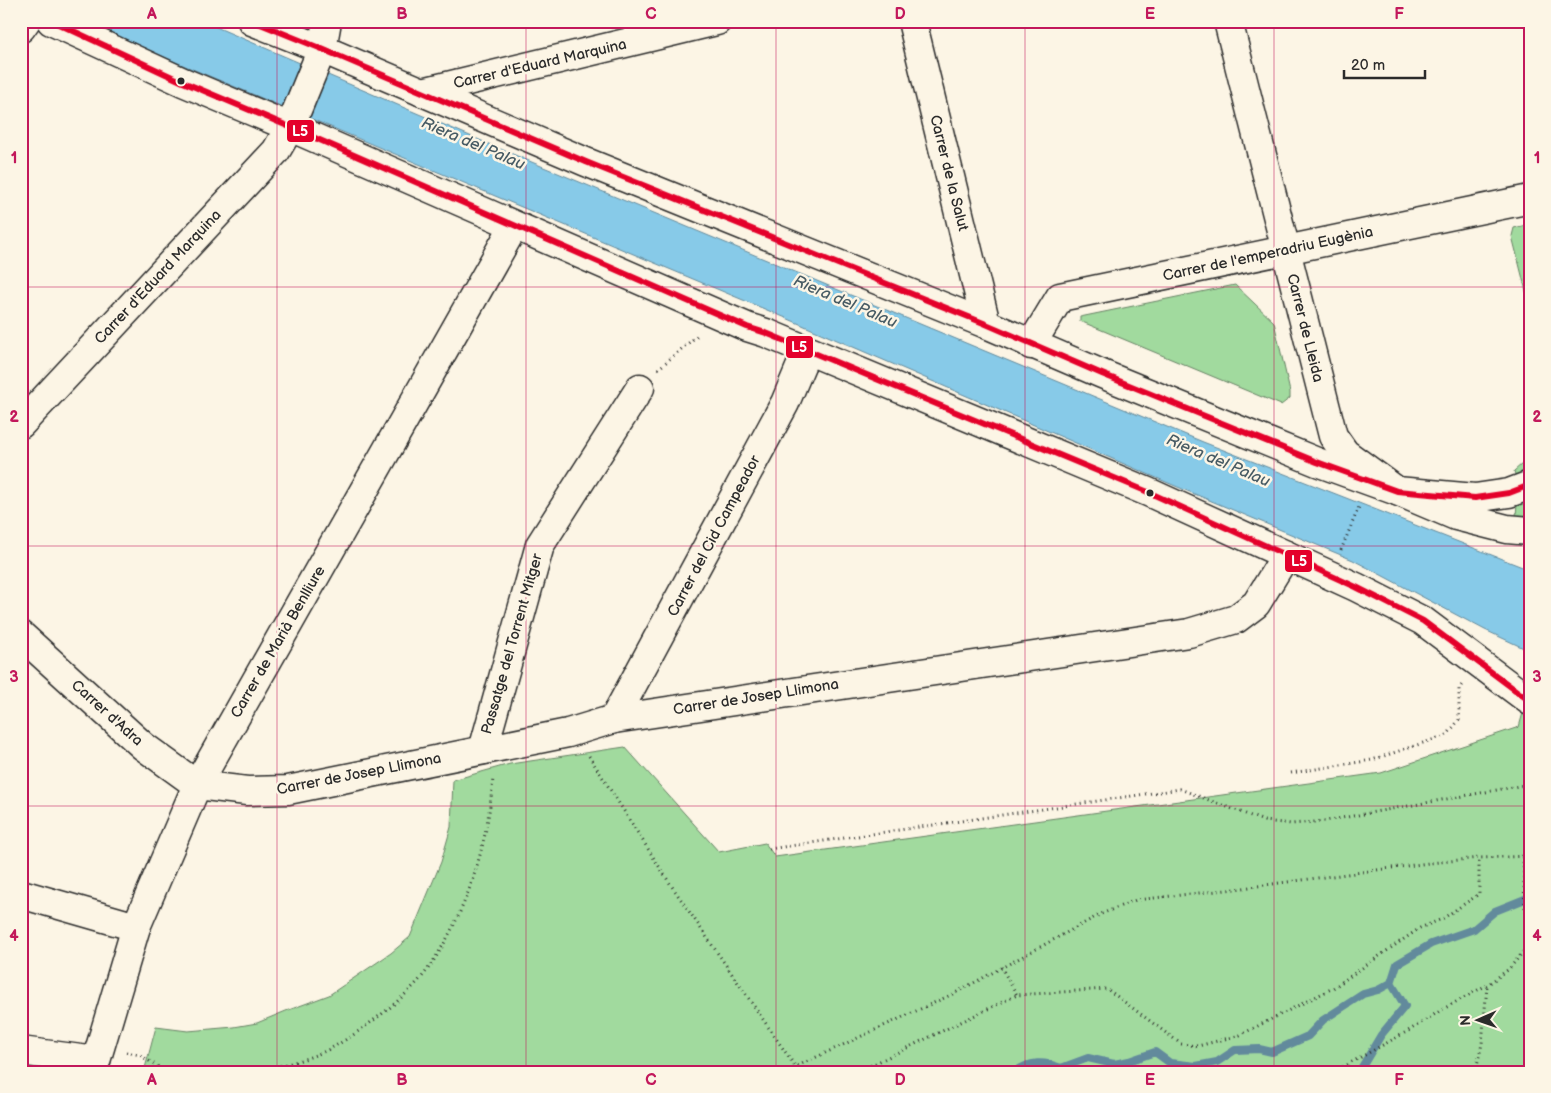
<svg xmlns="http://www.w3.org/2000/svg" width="1551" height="1093" font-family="'Balsamiq Sans',sans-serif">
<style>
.green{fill:#a1da9e;stroke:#668264}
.water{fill:#87cae8;stroke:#628a9c}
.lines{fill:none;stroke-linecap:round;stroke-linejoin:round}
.stream{stroke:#628a9c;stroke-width:8}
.minor-casing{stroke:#2b2b2b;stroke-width:31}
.major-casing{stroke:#2b2b2b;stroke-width:31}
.path{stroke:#2b2b2b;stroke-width:3;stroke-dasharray:1 4;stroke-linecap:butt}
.minor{stroke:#fcf5e5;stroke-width:28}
.major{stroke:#fcf5e5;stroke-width:28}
.bus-1-casing{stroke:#fcf5e5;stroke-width:10}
.bus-1{stroke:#e4002b;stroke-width:6}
.grid{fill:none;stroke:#c2185b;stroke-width:1;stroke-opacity:0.55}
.bus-dot{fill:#2b2b2b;stroke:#fcf5e5;stroke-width:2}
.labels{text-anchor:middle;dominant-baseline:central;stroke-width:5;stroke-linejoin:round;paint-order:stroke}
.street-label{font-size:15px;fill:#2b2b2b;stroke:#fcf5e5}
.water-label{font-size:16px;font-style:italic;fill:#475b64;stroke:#fcf5e5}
.line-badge{stroke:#fcf5e5;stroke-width:2}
.badge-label{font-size:14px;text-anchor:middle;font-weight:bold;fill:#fff}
.neatline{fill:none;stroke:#c2185b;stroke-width:2}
.grid-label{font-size:16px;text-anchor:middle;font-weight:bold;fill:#c2185b}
</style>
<rect width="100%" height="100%" fill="#fcf5e5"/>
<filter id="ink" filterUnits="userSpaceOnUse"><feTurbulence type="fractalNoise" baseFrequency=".02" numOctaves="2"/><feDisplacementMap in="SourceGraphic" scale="10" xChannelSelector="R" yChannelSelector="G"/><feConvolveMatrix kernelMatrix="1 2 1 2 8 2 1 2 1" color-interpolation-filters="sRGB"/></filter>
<g filter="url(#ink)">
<!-- green -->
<g class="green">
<path d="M1530,224V307L1512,236L1514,228Z"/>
<path d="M1235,285L1274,322L1290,392V398L1281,405L1080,321V317Z"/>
<path d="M1530,457V473L1517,481L1514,471Z"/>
<path d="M1530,498V518L1516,516L1517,503Z"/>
<path d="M1530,688V1072H144L156,1027L188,1031L234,1027L257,1023L286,1011L329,995L391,953L410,937L441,862L451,827L453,780L510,764L625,747L719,852L765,843L775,857L1381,773L1519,727Z"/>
</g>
<!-- water -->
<path class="water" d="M84,21H202L498,148L1203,442L1530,570V651L1485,630L1353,560L1173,485L786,318L178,63Z"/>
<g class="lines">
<!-- stream -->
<g class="stream">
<path d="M1015,1072C1030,1061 1044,1061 1061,1068L1088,1058L1114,1064L1129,1061L1155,1052L1170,1063L1196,1066L1217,1062L1235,1050L1259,1049L1272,1052L1308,1036L1323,1020L1363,994L1378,990L1391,983L1397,964L1431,944L1474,929L1495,911L1530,897"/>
<path d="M1359,1072L1381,1035L1405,1006L1391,983"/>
</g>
<!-- minor casing -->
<g class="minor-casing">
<g id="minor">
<path d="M912,21L986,324"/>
<path d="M1228,21L1333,436L1345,453L1397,491L1475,498L1509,493L1530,485"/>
<path d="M21,28L26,21"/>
<path d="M422,92L717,21"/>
<path d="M1031,345L1060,297L1530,199"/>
<path d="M21,424L276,151L290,127L322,49L327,21"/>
<path d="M21,635L143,746L197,785L247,791L288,790L568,733L614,719L1189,633L1236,619L1256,604L1286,555"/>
<path d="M614,719L785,403L807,351"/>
<path d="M483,750L540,545L640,388"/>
<path d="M21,894L136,927"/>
<path d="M21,1051L96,1061"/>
<path d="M80,1072L96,1061L136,927L197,785L514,226"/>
</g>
</g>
<!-- major casing -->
<g class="major-casing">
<g id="major">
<path d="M51,21L183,82L290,127L747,327L766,333L1148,492L1356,587L1423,621L1530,701"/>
<path d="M252,21L322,49L586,162L986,324L1102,374L1317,462L1397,491L1456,516L1507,529L1530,531"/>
</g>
</g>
<!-- path -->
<g class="path">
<path d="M658,369L699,334"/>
<path d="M1341,550L1359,507"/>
<path d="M589,756L669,882L799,1072"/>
<path d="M1291,773L1372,760L1447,735L1459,720V689L1463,683"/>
<path d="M769,849L1180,789L1264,821L1292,824L1325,821L1530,784"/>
<path d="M1523,857L1525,908L1529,946"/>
<path d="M1001,967L1017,995"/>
<path d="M126,1052L140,1055L166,1072"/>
<path d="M251,1072C274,1068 315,1058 335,1046C362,1031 410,995 428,969C467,913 488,845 493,777"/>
<path d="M790,1072L795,1067L955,993L1101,914L1136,900L1235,889L1429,863L1479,858L1530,856"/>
<path d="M857,1072L1017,995L1107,989L1181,1044L1198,1046L1240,1035L1333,988L1420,928L1442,919L1479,894V858"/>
<path d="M1334,1072L1410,1030L1443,1009L1487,985L1509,969L1528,946"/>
<path d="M1477,1072V1065L1482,1044L1487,986"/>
</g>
<!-- minor -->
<use href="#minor" class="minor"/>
<!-- major -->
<use href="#major" class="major"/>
<!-- bus-1 casing -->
<g class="bus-1-casing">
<g id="bus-1">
<path d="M52,21L183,82L290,127L747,327L766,333L1148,492L1356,587L1423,621L1530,701"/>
<path d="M253,21L322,49L586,162L986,324L1102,374L1317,462L1397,491L1475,498L1509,493L1530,485"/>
</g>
</g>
<!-- bus-1 -->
<use href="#bus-1" class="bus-1"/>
</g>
</g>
<!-- grid -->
<path class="grid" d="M277,21V1072M526,21V1072M776,21V1072M1025,21V1072M1274,21V1072M21,287H1530M21,546H1530M21,806H1530"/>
<!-- markers -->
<g class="bus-dot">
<circle cx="181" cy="81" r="4.5"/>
<circle cx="1150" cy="493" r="4.5"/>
</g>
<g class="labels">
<!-- street labels -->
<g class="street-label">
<text transform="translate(540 64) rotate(-13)">Carrer d'Eduard Marquina</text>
<text transform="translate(949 173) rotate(76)">Carrer de la Salut</text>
<text transform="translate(1268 254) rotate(-12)">Carrer de l'emperadriu Eugènia</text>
<text transform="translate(158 277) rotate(-47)">Carrer d'Eduard Marquina</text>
<text transform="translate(1305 328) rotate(76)">Carrer de Lleida</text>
<text transform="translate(714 536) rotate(-62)">Carrer del Cid Campeador</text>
<text transform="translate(278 642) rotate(-60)">Carrer de Marià Benlliure</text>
<text transform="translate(512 644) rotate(-74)">Passatge del Torrent Mitger</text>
<text transform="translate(756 697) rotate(-9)">Carrer de Josep Llimona</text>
<text transform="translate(107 713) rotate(42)">Carrer d'Adra</text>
<text transform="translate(359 774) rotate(-11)">Carrer de Josep Llimona</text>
</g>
<!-- water labels -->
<g class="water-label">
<text transform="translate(473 144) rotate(23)">Riera del Palau</text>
<text transform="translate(845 302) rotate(23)">Riera del Palau</text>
<text transform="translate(1218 461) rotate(23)">Riera del Palau</text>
</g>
</g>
<g class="line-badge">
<rect x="286" y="119" width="29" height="24" rx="5" fill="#e4002b"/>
<rect x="785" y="335" width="29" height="24" rx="5" fill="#e4002b"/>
<rect x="1284" y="549" width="29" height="24" rx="5" fill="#e4002b"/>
</g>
<g class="badge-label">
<text x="300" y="136">L5</text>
<text x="799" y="352">L5</text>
<text x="1299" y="566">L5</text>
</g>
<!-- margin -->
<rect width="1551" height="1093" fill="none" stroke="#fcf5e5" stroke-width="55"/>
<!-- north arrow -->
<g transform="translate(1478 1020) rotate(268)" stroke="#fcf5e5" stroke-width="4" paint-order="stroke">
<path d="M0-4L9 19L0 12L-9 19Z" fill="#2b2b2b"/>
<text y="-8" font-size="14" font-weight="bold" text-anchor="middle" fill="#2b2b2b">N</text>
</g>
<!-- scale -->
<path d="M1344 70v8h81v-8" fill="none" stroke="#2b2b2b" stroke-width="2.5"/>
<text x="1351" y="70" font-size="15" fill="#2b2b2b" stroke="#fcf5e5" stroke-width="4" paint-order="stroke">20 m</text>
<rect x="28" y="28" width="1496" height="1038" class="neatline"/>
<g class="grid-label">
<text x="152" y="19">A</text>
<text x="402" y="19">B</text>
<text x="651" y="19">C</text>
<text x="900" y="19">D</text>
<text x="1150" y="19">E</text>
<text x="1399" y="19">F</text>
<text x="14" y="163">1</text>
<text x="1537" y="163">1</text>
<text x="14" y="422">2</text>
<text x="1537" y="422">2</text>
<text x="14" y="682">3</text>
<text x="1537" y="682">3</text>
<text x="14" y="941">4</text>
<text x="1537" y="941">4</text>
<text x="152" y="1085">A</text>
<text x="402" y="1085">B</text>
<text x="651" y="1085">C</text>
<text x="900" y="1085">D</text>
<text x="1150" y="1085">E</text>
<text x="1399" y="1085">F</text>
</g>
</svg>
